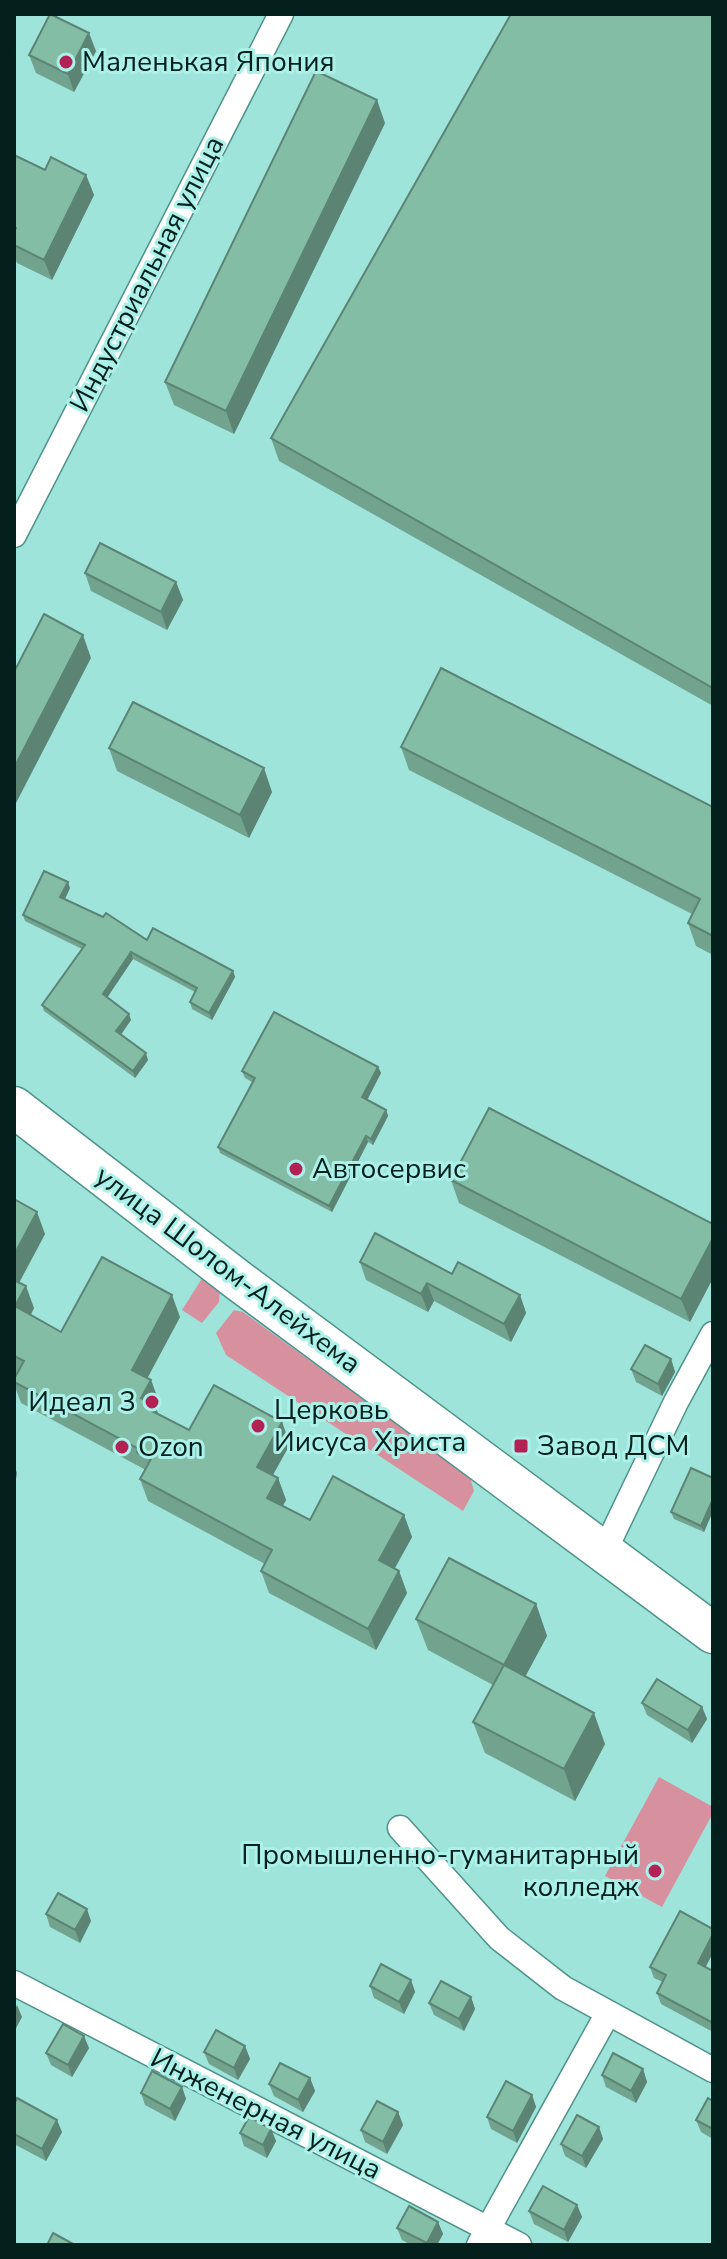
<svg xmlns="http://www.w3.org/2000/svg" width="727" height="2259" font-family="'Nunito Sans',sans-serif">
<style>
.green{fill:#d7909e}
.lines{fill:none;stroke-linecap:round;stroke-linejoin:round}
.street-casing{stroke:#4e938b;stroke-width:27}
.primary-casing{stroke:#4e938b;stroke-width:43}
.street{stroke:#fff;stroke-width:24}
.primary{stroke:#fff;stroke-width:40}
.wall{fill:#71a38e}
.shaded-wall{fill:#5c8474}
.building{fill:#83bda5;stroke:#5c8474;stroke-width:2}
.poi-dot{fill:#b22254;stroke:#abf1e9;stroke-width:3}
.labels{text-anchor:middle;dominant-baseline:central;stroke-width:6;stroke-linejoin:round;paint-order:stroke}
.poi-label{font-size:28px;fill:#03201d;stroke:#abf1e9;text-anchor:start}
.street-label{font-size:28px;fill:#03201d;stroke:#abf1e9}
</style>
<rect width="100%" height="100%" fill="#9ee4db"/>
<!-- green -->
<g class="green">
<path d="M203,1277L220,1289L219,1302L202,1323L182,1310Z"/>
<path d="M234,1310L243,1312L470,1477L474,1491L463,1511L226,1355L216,1333Z"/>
<path d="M659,1777L713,1807V1813L662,1907L605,1876Z"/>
</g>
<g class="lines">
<!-- street casing -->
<g class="street-casing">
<g id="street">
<path d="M14,535L281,14"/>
<path d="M604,1552L676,1402L713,1334"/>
<path d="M400,1828L499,1938L563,1988L713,2070"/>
<path d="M14,1983L519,2245"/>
<path d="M479,2245L608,2013"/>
</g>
</g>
<!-- primary casing -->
<g class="primary-casing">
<path id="primary" d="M14,1107L239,1281L713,1633"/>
</g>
<!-- street -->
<use href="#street" class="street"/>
<!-- primary -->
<use href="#primary" class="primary"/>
</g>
<!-- wall -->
<g class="wall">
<path d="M713,14V706L279,461L271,438Z"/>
<path d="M96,51L74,92L36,73L29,55Z"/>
<path d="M385,123L234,434L174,405L165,382Z"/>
<path d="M14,155L45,170L86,175L94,195L52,280L17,263L14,255Z"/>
<path d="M85,573L176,582L183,600L167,630L91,591Z"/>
<path d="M401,747L713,807V955L696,946L688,923L692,914L409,770Z"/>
<path d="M109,748L272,792L249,838L117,771Z"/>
<path d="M70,888L65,899L147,940L233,971L235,977L212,1020L192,1009L190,1002L195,992L133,959L107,997L131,1020L121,1035L148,1060L135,1078L44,1011L42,1005L82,949L25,921L23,915Z"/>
<path d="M378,1067L381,1073L367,1100L386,1110L388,1116L373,1145L368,1142L332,1212L220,1153L218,1147L252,1082L245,1078L242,1071Z"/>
<path d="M451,1180L713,1224V1278L690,1322L459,1203Z"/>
<path d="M14,1199L45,1234L19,1283L34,1308L31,1315L61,1332L180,1317L147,1378L151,1380L159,1402L156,1408L158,1414L189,1430L290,1444L273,1475L278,1478L286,1500L283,1506L310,1520L404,1515L412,1537L395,1568L399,1571L407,1593L376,1650L269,1593L261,1571L265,1564L148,1501L140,1479L144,1472V1469L21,1403L14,1384V1379L16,1374L14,1371Z"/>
<path d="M360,1262L452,1274L520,1295L526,1313L511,1342L434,1301L428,1312L366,1280Z"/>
<path d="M671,1359L675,1372L662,1396L636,1382L631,1369Z"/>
<path d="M713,1478V1511L704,1532L674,1519L671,1512Z"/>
<path d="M536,1604L547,1636L525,1676L605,1744L575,1801L485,1753L473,1722L493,1685L428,1650L416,1619Z"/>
<path d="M642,1703L702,1707L707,1719L692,1743L647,1715Z"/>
<path d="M46,1914L91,1921L80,1943L50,1927Z"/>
<path d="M650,1967H705L713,1971V2032L661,2004L657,1993L663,1982L654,1978Z"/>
<path d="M411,1980L415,1992L404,2014L374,1998L370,1986Z"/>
<path d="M471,1997L475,2009L464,2031L434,2015L429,2003Z"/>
<path d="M245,2046L250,2059L238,2080L209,2064L204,2052Z"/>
<path d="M89,2048L72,2077L51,2065L46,2053Z"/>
<path d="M643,2069L647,2082L636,2103L606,2087L602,2075Z"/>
<path d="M310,2078L315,2091L303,2112L274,2096L269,2084Z"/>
<path d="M182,2087L186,2099L175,2121L145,2105L141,2093Z"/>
<path d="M532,2095L536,2107L517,2143L491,2129L487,2117Z"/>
<path d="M713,2101V2139L701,2132L696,2120Z"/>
<path d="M14,2105L62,2132L46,2161L14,2144Z"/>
<path d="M398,2112L403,2125L387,2154L365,2142L361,2130Z"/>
<path d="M599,2127L603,2139L586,2168L565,2156L561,2144Z"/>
<path d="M271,2129L276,2141L267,2158L244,2146L240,2133Z"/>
<path d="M577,2205L582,2217L568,2242L534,2224L529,2211Z"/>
<path d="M438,2222L443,2234L437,2245H411L402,2240L397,2228Z"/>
</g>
<!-- shaded-wall -->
<g class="shaded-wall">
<path d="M89,33L96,51L74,92L68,74Z"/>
<path d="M377,100L385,123L234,434L226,411Z"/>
<path d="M86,175L94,195L52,280L44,260Z"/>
<path d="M176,582L183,600L167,630L161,612Z"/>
<path d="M83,635L91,658L14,807V768Z"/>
<path d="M264,768L272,792L249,838L240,815Z"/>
<path d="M68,882L70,888L63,903L60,897Z"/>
<path d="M131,952L133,959L105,1001L103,994Z"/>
<path d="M233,971L235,977L212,1020L209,1013Z"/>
<path d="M129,1014L131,1020L118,1038L116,1031Z"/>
<path d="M146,1053L148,1060L135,1078L133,1071Z"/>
<path d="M378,1067L381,1073L365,1104L362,1097Z"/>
<path d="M386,1110L388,1116L373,1145L371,1139Z"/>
<path d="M366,1136L368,1142L332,1212L329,1206Z"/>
<path d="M37,1212L45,1234L14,1292V1255Z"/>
<path d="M713,1238V1278L690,1322L681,1299Z"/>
<path d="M427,1283L434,1301L428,1312L421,1294Z"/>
<path d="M26,1286L34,1308L23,1328L15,1306Z"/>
<path d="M172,1295L180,1317L140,1392L132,1370Z"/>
<path d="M520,1295L526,1313L511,1342L504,1324Z"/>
<path d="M671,1359L675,1372L662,1396L658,1384Z"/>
<path d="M151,1380L159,1402L156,1408L163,1427L141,1398Z"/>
<path d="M282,1422L290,1444L265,1489L257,1467Z"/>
<path d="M14,1465L17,1473L14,1490Z"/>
<path d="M278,1478L286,1500L275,1519L267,1498Z"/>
<path d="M713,1499V1511L704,1532L701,1526Z"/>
<path d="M404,1515L412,1537L387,1582L379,1560Z"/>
<path d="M399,1571L407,1593L376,1650L368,1629Z"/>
<path d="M536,1604L547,1636L515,1696L504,1665Z"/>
<path d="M702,1707L707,1719L692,1743L688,1730Z"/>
<path d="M594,1713L605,1744L575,1801L564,1769Z"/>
<path d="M87,1909L91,1921L80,1943L75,1930Z"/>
<path d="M713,1934V1953L702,1974L698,1963Z"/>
<path d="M411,1980L415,1992L404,2014L399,2002Z"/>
<path d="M471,1997L475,2009L464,2031L459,2019Z"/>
<path d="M17,2005L22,2017L14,2032V2012Z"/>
<path d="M84,2036L89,2048L72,2077L68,2065Z"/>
<path d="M245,2046L250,2059L238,2080L234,2068Z"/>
<path d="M643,2069L647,2082L636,2103L631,2091Z"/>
<path d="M310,2078L315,2091L303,2112L298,2100Z"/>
<path d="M182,2087L186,2099L175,2121L170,2109Z"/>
<path d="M532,2095L536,2107L517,2143L513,2131Z"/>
<path d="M398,2112L403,2125L387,2154L383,2142Z"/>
<path d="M57,2120L62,2132L46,2161L42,2149Z"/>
<path d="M599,2127L603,2139L586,2168L582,2156Z"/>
<path d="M271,2129L276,2141L267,2158L263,2145Z"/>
<path d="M577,2205L582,2217L568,2242L564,2230Z"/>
<path d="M438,2222L443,2234L437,2245H427V2243Z"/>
</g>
<!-- building -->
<g class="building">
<path d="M50,14L89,33L68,74L29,55Z"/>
<path d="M511,14H713V688L271,438Z"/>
<path d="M316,71L377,100L226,411L165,382Z"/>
<path d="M14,155L45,170L51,157L86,175L44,260L14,245V232L16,228L14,226Z"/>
<path d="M100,543L176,582L161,612L85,573Z"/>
<path d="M44,614L83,635L14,768V672Z"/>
<path d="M441,668L713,807V936L688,923L700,899L401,747Z"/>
<path d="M133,702L264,768L240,815L109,748Z"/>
<path d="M44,871L68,882L60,897L103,917L106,913L147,940L153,928L233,971L209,1013L190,1002L197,988L131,952L103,994L129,1014L116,1031L146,1053L133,1071L42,1005L85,945L23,915Z"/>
<path d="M274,1012L378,1067L362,1097L386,1110L371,1139L366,1136L329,1206L218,1147L255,1078L242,1071Z"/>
<path d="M489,1108L713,1224V1238L681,1299L451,1180Z"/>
<path d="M14,1199L37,1212L14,1255Z"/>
<path d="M375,1233L452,1274L458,1262L520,1295L504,1324L427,1283L421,1294L360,1262Z"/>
<path d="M102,1257L172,1295L132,1370L151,1380L141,1398L155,1406L152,1411L189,1430L214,1385L282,1422L257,1467L278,1478L267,1498L310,1520L333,1476L404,1515L379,1560L399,1571L368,1629L261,1571L272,1550L140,1479L151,1459L137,1452L139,1449L14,1382V1379L24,1361L14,1356V1280L26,1286L15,1306L61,1332Z"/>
<path d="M645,1345L671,1359L658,1384L631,1369Z"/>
<path d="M691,1468L713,1478V1499L701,1526L671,1512Z"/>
<path d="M449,1558L536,1604L504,1665L416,1619Z"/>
<path d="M504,1665L594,1713L564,1769L473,1722Z"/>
<path d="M657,1679L702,1707L688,1730L642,1703Z"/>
<path d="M58,1893L87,1909L75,1930L46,1914Z"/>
<path d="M680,1911L713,1929V1934L698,1963L713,1971V2023L657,1993L666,1975L650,1967Z"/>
<path d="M381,1964L411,1980L399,2002L370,1986Z"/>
<path d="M441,1981L471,1997L459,2019L429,2003Z"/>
<path d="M63,2024L84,2036L68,2065L46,2053Z"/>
<path d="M216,2030L245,2046L234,2068L204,2052Z"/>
<path d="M613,2053L643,2069L631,2091L602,2075Z"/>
<path d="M280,2063L310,2078L298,2100L269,2084Z"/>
<path d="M152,2071L182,2087L170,2109L141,2093Z"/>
<path d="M506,2081L532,2095L513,2131L487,2117Z"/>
<path d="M17,2098L57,2120L42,2149L14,2134V2105Z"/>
<path d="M708,2098L713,2101V2129L696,2120Z"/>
<path d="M377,2101L398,2112L383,2142L361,2130Z"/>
<path d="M577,2115L599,2127L582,2156L561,2144Z"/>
<path d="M249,2117L271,2129L263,2145L240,2133Z"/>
<path d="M543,2186L577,2205L564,2230L529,2211Z"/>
<path d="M409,2206L438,2222L427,2243L397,2228Z"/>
<path d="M53,2233L75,2245H47Z"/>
</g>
<!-- markers -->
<g class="poi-dot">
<circle cx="66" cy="62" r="8"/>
<circle cx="296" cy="1169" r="8"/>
<circle cx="152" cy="1402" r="8"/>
<circle cx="258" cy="1426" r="8"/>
<rect x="513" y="1438" width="16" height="16" rx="4"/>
<circle cx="122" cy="1447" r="8"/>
<circle cx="655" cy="1871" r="8"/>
</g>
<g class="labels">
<!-- poi labels -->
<g class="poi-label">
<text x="82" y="62">Маленькая Япония</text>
<text x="312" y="1169">Автосервис</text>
<text x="136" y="1402" text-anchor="end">Идеал 3</text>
<text x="274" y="1410">Церковь<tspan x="274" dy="32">Иисуса Христа</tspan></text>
<text x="537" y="1446">Завод ДСМ</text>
<text x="138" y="1447">Ozon</text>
<text x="639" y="1855" text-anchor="end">Промышленно-гуманитарный<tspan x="639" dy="32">колледж</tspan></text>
</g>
<!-- street labels -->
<g class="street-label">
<text transform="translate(147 274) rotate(-63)">Индустриальная улица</text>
<text transform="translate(228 1270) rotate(37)">улица Шолом-Алейхема</text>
<text transform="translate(266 2114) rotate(27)">Инженерная улица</text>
</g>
</g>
<!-- border -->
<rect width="727" height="2259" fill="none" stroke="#03201d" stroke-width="32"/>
</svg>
